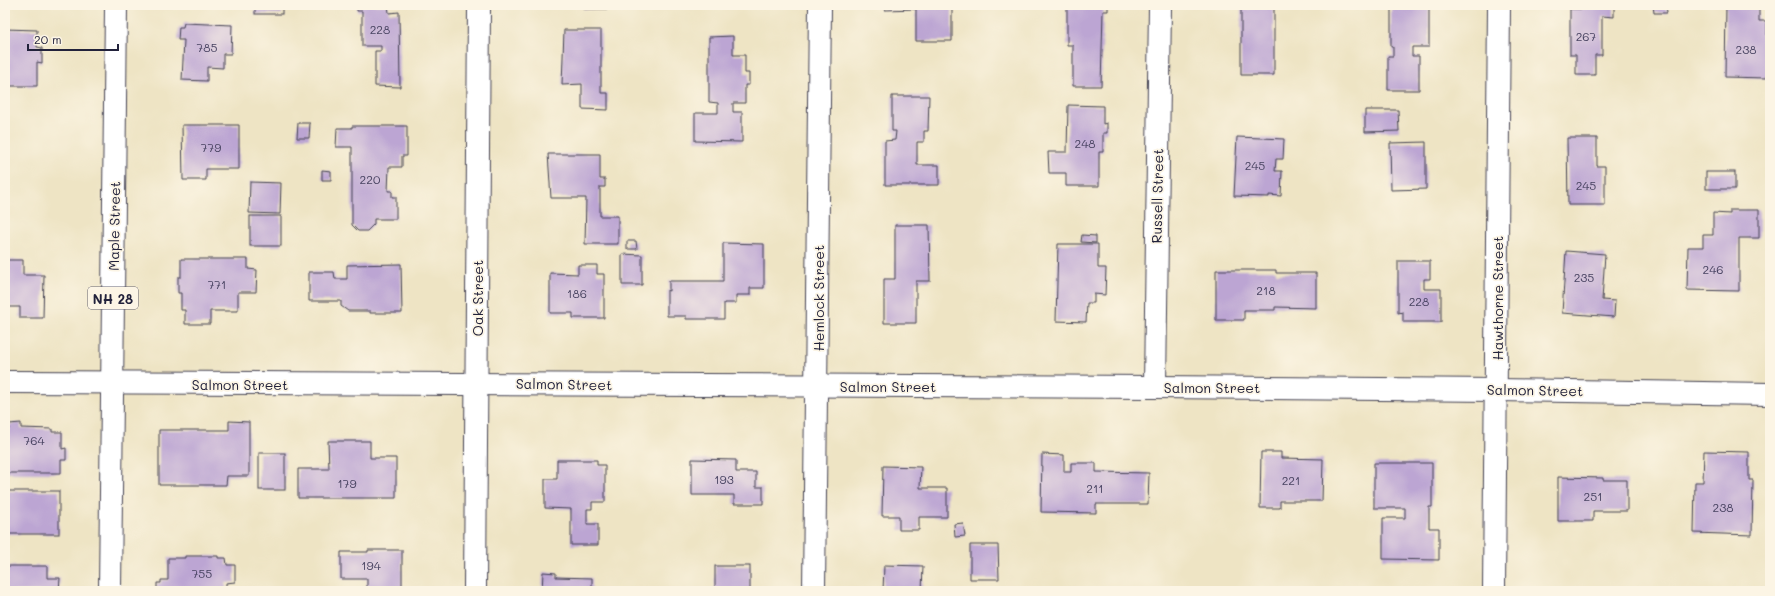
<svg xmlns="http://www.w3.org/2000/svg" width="1775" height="596" font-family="Mali,sans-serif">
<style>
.building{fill:#bca5d3}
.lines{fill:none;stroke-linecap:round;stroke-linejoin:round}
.minor-casing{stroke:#413f50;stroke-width:24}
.major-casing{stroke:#413f50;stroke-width:24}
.minor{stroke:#fff;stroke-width:22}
.major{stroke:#fff;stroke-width:22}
.labels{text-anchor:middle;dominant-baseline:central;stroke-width:3.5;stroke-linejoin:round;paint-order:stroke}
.number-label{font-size:12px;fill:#484361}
.shield{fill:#fcf5e5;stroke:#63616e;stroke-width:1}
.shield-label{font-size:13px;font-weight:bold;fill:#22223b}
.street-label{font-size:14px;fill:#22223b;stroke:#fcf5e5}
</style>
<rect width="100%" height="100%" fill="#fcf5e5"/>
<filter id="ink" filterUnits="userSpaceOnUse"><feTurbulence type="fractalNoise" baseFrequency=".025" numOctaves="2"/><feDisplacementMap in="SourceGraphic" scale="8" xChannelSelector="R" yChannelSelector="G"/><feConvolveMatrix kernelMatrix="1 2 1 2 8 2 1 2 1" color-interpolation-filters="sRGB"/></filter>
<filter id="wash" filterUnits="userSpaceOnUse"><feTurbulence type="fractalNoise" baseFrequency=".012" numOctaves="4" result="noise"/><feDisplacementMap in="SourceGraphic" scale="16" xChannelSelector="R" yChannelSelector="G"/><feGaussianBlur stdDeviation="0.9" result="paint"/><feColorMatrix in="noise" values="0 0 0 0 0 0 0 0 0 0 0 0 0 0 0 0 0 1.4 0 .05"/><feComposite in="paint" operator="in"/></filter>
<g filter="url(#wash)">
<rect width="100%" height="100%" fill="#eee4c4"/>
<g id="blocks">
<!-- building -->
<g class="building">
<rect x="255" y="5" width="27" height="9"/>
<path d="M357,5H388L389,13L399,12L400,87L375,86V51H381V46H362V11H357Z"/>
<rect x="584" y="5" width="23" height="4"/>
<path d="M885,5H952V41H916V9L885,10Z"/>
<path d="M1067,5H1108V11H1103L1101,86H1073V45H1067Z"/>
<path d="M1250,5H1274V75H1241V9H1250Z"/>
<path d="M1391,5H1429V47H1412V56H1419V90H1388V56H1393V47H1391Z"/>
<path d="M1581,5H1614V17L1602,16V55H1595V75H1576V55H1570V9H1581Z"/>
<path d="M1653,5H1666L1667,13H1654Z"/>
<path d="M1726,5H1759V21H1767V78L1725,77Z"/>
<path d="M184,23L232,25L231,54H223V68L207,67V81L182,80L184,40H178L179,27H183Z"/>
<path d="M5,29L37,30V47L42,48V63L37,62V86H5Z"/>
<path d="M564,30H601V93H608V110L582,109V84L562,85Z"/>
<path d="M733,36V55H745V73H749V85H745V103H733V112H742V142L695,141V113H718V103L709,102V37Z"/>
<path d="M892,96H929L928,131H924V142H917V165H939V185H885V141L895,140L896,131H892Z"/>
<path d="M1068,105L1103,106V124L1107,123V133H1103V152H1099V186H1066V173H1049L1048,152H1067Z"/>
<path d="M1365,110H1398L1399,131L1365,132Z"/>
<path d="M298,123H310L309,138H297Z"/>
<path d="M182,125H239V169H206V180H183Z"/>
<path d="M352,126H407V156H402V167H389L388,191H392V197H396V219H374V224L367,231H358L352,225V147H336L337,128H352Z"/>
<path d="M1237,137L1284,139L1283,159H1276L1275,171H1282L1281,196L1269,195V197L1234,196Z"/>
<path d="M1567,138H1597V166H1605V205H1568Z"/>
<path d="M1426,142V189L1391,190L1390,143Z"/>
<path d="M548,154H600V179H605V187H600V216H618V244H585L586,198H551Z"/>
<path d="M322,170L331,171V180H322Z"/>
<rect x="1706" y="172" width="29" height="17"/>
<path d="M250,182L281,183L280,214L249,213Z"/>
<path d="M1730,210H1759V238H1739V291L1687,290L1688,247H1703V235H1713V213L1730,214Z"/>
<rect x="250" y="216" width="31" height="30"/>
<path d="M895,225H929L930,281H916V323H884V279H895Z"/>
<path d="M1082,235L1096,236V243L1081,242Z"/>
<path d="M627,241H636L637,249H627Z"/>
<path d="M723,243L764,244V288H750V295H736V303H724V319H686V316H667V290L669,291V281H723Z"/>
<path d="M1058,244H1098V268H1106L1105,295L1094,294V303H1087L1086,322L1056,321Z"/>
<path d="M1566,251L1605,254L1602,300L1615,301L1614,317L1562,313Z"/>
<path d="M622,254L642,255V285H622Z"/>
<path d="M181,259H248V269L257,270L256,292H238V311H210V324H185V310H181V293H178V277H181Z"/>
<path d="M5,260H23V275H44L43,318H20V307H5Z"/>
<path d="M1398,261H1430V279H1424V289H1441V322H1403V312L1398,313Z"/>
<path d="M401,264L402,313H370V311H348L341,306V301H309V272H334L335,279H347V265Z"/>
<path d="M578,265H597V274H604V318H573V313H550V273L578,274Z"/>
<path d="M1216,270H1276V273H1316V308L1275,307V310H1244V320H1216Z"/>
<path d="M229,421L249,422V476H227L226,485H159V430H229Z"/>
<path d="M21,423V428L52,429V432H62V449L66,448V460H61V473H5V429H9V424Z"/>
<path d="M328,441H370V458H396V498H298V469H329Z"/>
<path d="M1704,451L1749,452V480H1753L1752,535L1694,533L1695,482H1703Z"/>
<path d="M1261,452H1281V458L1323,459L1322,501H1280V508H1260Z"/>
<rect x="259" y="453" width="26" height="37"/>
<path d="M1042,454L1064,455V472H1071V463H1096V472L1149,473L1148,504H1096V513L1041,512Z"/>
<path d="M692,459L736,460V472H756V487H763V504H734V495H692Z"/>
<path d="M557,460H597V465H605V502H592V509H587V524H598V545H571V509L545,508V479H557Z"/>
<path d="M1374,463H1432V507H1429V528H1439V560L1383,559V518H1405V508H1374Z"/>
<path d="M883,466L921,467L920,488H947V517H919V530H899V516H882Z"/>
<path d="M1558,477L1603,478V480H1627V511H1593V521H1558Z"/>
<rect x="5" y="491" width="54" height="43"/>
<path d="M963,523L965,536L955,537L954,524Z"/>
<path d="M970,545H998L999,579H970Z"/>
<path d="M368,550H402V591H367V579H341V552H368Z"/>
<path d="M185,556H218V558H226L227,565H235V582L226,583V591H157V583H161V580H168V558H185Z"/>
<path d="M884,565L923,566L922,591H883Z"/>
<path d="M5,566H47V578H60L59,591H5Z"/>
<rect x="715" y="566" width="35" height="25"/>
<path d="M543,572L556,573V577L592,578V591H542Z"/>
</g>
</g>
</g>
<g filter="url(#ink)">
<use href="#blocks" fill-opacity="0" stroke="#413f50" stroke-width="1"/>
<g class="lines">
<!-- minor casing -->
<g class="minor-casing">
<g id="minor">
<path d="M5,382L1155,387L1496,390L1770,394"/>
<path d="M1155,387L1160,5"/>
<path d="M475,591L479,5"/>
<path d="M814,591L820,5"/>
<path d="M1494,591L1499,5"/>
</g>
</g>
<!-- major casing -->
<g class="major-casing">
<path id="major" d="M110,591L116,5"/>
</g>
<!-- minor -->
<use href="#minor" class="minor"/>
<!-- major -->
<use href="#major" class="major"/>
</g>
</g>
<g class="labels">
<!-- number labels -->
<g class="number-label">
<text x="380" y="29">228</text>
<text x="1586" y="36">267</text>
<text x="207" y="47">785</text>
<text x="1746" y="49">238</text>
<text x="1085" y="143">248</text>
<text x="211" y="147">779</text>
<text x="1255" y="165">245</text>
<text x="370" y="179">220</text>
<text x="1586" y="185">245</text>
<text x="1713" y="269">246</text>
<text x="1584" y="277">235</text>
<text x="217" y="284">771</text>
<text x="1266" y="290">218</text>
<text x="577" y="293">186</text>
<text x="1419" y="301">228</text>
<text x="34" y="440">764</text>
<text x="724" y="479">193</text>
<text x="1291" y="480">221</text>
<text x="347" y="483">179</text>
<text x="1095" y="488">211</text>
<text x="1593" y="496">251</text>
<text x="1723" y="507">238</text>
<text x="371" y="565">194</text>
<text x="202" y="573">755</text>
</g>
<!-- shield labels -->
<rect class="shield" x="88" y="287" width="50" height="22" rx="3"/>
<g class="shield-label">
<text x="113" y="298">NH 28</text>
</g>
<!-- street labels -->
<g class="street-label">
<text transform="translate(1157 196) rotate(-89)">Russell Street</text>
<text transform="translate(114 226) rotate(-89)">Maple Street</text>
<text transform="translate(477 298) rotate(-90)">Oak Street</text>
<text transform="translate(818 298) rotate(-90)">Hemlock Street</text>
<text transform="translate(1497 298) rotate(-90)">Hawthorne Street</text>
<text x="240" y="384">Salmon Street</text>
<text transform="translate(564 384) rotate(1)">Salmon Street</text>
<text x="888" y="386">Salmon Street</text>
<text x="1212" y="387">Salmon Street</text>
<text transform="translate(1535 390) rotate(1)">Salmon Street</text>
</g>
</g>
<!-- margin -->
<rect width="1775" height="596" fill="none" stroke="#fcf5e5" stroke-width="20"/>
<!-- scale -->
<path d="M28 44v6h90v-6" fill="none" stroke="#22223b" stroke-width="2"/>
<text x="34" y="44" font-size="12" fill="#22223b" stroke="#fcf5e5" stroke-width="3" paint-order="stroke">20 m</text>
</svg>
